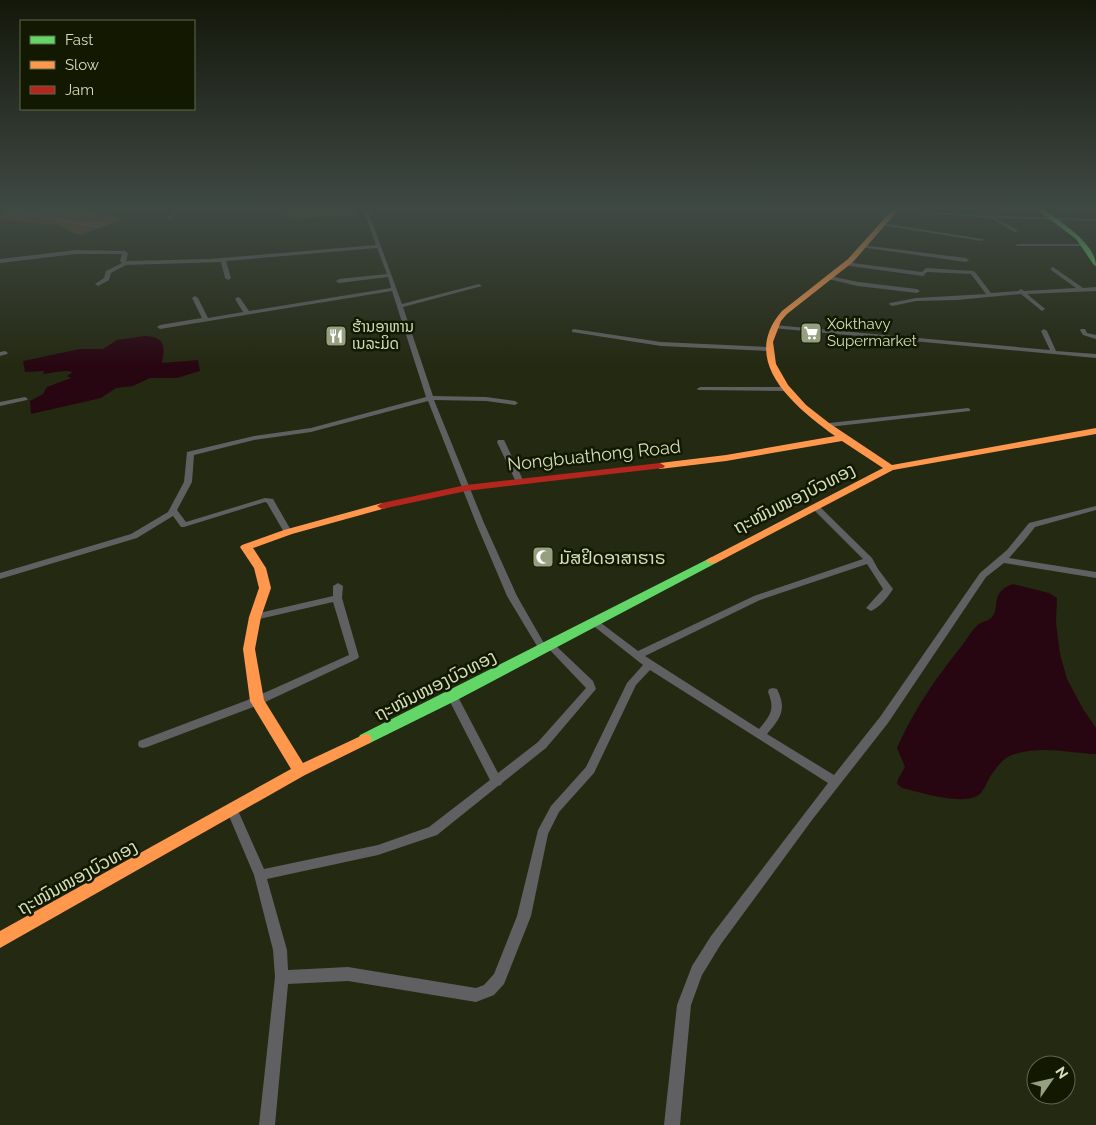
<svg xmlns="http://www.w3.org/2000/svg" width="1096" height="1125" font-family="Raleway,'Noto Sans Lao',sans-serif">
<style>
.green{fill:#673f15}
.water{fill:#280611}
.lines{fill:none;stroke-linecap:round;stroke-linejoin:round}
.street{fill:#605f61;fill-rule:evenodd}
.fast{fill:#63d668;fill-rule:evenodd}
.slow{fill:#ff974d;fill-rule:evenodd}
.jam{fill:#b3261e;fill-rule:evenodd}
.labels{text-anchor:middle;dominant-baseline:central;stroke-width:5;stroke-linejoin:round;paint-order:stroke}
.far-poi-label{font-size:15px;fill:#d3deb9;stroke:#121900;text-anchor:start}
.street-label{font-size:18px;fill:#d3deb9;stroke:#121900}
.poi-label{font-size:18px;fill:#d3deb9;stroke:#121900;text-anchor:start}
</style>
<rect width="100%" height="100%" fill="#242912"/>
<!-- green -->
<g class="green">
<path d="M0,208L84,210L124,219L81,235L71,233L69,230L57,225L0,220V215L9,210Z"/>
<path d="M303,208H357L359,215L292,219L284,214Z"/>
</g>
<!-- water -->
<g class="water">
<path d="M145,336C166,337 165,347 162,363L198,360L200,371L177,378H150L133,386L116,388L101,398L31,414L30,401L43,394L47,387L71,378L67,376L73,372C63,369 53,373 43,374L44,371L25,372L23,361L80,349H103L117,340Z"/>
<path d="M1013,584L1049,593L1057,598L1056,623L1060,654L1067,679L1083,709L1096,728V754C1066,753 1042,745 1012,755C1003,758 995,769 990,777C987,782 984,790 980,794C965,807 920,792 902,788L897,784L898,779L905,767L897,748C915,708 934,681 960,648C966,641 972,629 979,624C983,621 989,621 992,617C1001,607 989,592 1013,584Z"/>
</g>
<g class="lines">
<!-- street -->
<g class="street">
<path d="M9,208H15L20,211L84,223L95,221L107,224L98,228L19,213ZM95,223L100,224L98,225L91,224Z"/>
<path d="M176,208H180L171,220H167V219Z"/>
<path d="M363,208H394L368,211L402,304L479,284L482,286L403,307L433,396L486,397L515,401L518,403L515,405L486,401L434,400L484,523L517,596L545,645L550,642L553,643L593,681L596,689L546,748L502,783L501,785L498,786L437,835L378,855L267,879L287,950L288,970L348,967L476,988L484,985L494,974L517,916L538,830L551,806L586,767L627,683L643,665L591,624L589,622L591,620H597L638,651L754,596L863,559L811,507L812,505H818L872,558L878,569L893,589C888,597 880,607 871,611L866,608L883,589L867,564L760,600L645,656L759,729C771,715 775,709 768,692L769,689L773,688L777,689C787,709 781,718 767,734L834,775L880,717L980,573L1007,550L1029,523L1096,506V510L1035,527L1024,541L1009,558L1096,572V578L1004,563L986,577L888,723L812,820L721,944L702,975L691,1005L680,1125H664L677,1005L692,966L711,936L828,783L650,670L636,685L594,773L559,812L548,834L531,916L504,984L494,995L476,1002L348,981L288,984L275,1125H259L275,977L273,950L254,875L226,809L228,806L232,804L236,806L264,869L378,845L429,827L490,780L447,696L448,693L452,692L456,693L498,773L538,742L586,688L548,648L546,651H540L507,596L476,523L428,401L311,432L254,440L194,455L192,482L177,510L186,522L265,498L273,499L292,532L291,534H285L267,503L265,502L184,527H181L173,516L137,538L0,579V573L131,534L168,512L184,482L187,452L254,436L311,428L426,397L392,291L160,329L157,327L160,325L202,318L192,298L195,296L198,298L208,318L243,312L235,299L238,297L240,298L249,311L391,288L388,277L339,283L336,281L339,279L387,274L377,248L226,261L231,278L228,280L225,278L221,262L126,265L111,273L109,280L98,286L95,284L104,278L106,271L122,263L120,261L122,254H76L0,263V259L76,250L125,251L128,253L126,261L210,259L376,245Z"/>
<path d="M895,209L974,215L1096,219V221L996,218L1017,230V231L1015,232L991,218L893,211Z"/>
<path d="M882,223L982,239L984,240L982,241L880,225V224Z"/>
<path d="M1018,244H1084L1086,245L1084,246H1016V245Z"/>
<path d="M862,245L966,258L969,260L966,262L860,247V245Z"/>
<path d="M845,262L922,272L926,268L973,271L975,272L991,293L1018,291L1021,289L1024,291L1076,288L1051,270V268L1053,267L1083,288L1096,287V291L1027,294L1044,308L1045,309L1042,311L1021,294L957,300L916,301L892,306L889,304L890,303L916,298L986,294L971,274L927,272L923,276L843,265L842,264Z"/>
<path d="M830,276L858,282L917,289L920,291L917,293L858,286L828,279V277Z"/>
<path d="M774,325L1050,350L1041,331L1044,329L1047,331L1056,351L1096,354V358L772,328L771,327Z"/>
<path d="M574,329L661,342L769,347L772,349L769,351L661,346L572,332V330Z"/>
<path d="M1081,329H1085L1087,333L1096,335V339L1083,335L1080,330Z"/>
<path d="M5,351L8,353L7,354L0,356V352Z"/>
<path d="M700,387H786L789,389L786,391L698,390L697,389Z"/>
<path d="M25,397L28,399L27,400L0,406V402Z"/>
<path d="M968,408L970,409V411L829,427L825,425L829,423Z"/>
<path d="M498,440H504L505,442L523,480L522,482H519L515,480L497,442Z"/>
<path d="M338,583L343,586L342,598L359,657L357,659L261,704L147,747L143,748L139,747L138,744L139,741L253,698L349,655L333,602L255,620L250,617L255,614L333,596V586Z"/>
</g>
<!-- fast -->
<g class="fast">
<path d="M1035,208H1042C1059,221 1096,243 1096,266L1094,265L1076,239Z"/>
<path d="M712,557L718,561L716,563L457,700L370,743L365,744L360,743L358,739L360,735Z"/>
</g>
<!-- slow -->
<g class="slow">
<path d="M894,208H900L853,262L787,314L781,321L773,342L776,364L788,385L806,405L829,423L892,465L1096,428V434L893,470L716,563H708L706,561L708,559L883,468L842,441L726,461L660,469L655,466L660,463L726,455L835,436C795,407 738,361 782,311L848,259Z"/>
<path d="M382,503L387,506L386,508L292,534L253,548L266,568L271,588L261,617L255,649L264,700L303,763L365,734L370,735L372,739L370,743L305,775L0,948V931L291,769L250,701L243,649L249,617L259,588L254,568L240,547L242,545L284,530Z"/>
</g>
<!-- jam -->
<path class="jam" d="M660,463L665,466L663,468L466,491L382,509L377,506L382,503L466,485Z"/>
</g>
<!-- sky -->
<linearGradient id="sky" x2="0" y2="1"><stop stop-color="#14170a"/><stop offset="0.57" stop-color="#3f4944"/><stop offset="1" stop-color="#3f4944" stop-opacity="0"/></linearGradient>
<rect width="1096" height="366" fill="url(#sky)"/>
<!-- icons -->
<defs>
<g id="supermarket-square" transform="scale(1.125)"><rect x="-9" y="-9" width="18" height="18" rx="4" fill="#969f7f" stroke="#121900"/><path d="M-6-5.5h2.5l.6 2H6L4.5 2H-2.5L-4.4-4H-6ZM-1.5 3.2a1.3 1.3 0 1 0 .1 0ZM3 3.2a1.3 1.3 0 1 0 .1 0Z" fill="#fff"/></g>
<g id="restaurant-square" transform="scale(1.125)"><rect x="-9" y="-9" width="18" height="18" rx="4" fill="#969f7f" stroke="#121900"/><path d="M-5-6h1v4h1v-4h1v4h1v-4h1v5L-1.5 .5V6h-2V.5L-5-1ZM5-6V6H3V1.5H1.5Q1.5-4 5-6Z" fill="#fff"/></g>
<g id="mosque-square" transform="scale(1.125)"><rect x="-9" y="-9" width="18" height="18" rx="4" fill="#969f7f" stroke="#121900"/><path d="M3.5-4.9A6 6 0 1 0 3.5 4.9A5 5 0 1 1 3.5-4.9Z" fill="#fff"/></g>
</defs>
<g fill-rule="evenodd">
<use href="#supermarket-square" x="811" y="333"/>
<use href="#restaurant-square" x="336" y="336"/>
<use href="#mosque-square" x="543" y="557"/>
</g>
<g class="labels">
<!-- far-poi labels -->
<g class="far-poi-label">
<text x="827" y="324">Xokthavy<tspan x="827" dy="17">Supermarket</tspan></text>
<text x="352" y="327">ຮ້ານອາຫານ<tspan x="352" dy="17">ເນລະມິດ</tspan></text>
</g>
<!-- street labels -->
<g class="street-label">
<text transform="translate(594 455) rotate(-6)">Nongbuathong Road</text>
<text transform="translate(794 498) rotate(-27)">ຖະໜົນໜອງບົວທອງ</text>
<text transform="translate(435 685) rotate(-27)">ຖະໜົນໜອງບົວທອງ</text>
<text transform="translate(77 877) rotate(-29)">ຖະໜົນໜອງບົວທອງ</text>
</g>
<!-- poi labels -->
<g class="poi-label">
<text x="559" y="557">ມັສຢິດອາສາຮາຣ</text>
</g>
</g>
<!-- legend -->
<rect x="20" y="20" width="175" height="90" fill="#121900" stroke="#5f684a"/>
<rect x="30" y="36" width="25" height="8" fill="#63d668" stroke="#5f684a"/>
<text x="65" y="45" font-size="15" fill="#d3deb9">Fast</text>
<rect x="30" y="61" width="25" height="8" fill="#ff974d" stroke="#5f684a"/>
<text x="65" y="70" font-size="15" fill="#d3deb9">Slow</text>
<rect x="30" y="86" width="25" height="8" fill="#b3261e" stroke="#5f684a"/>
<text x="65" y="95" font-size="15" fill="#d3deb9">Jam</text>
<!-- north arrow -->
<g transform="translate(1051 1080) rotate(56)"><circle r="24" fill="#121900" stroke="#5f684a"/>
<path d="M0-4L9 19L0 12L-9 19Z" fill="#969f7f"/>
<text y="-8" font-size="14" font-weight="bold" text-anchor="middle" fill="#d3deb9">N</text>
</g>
</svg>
